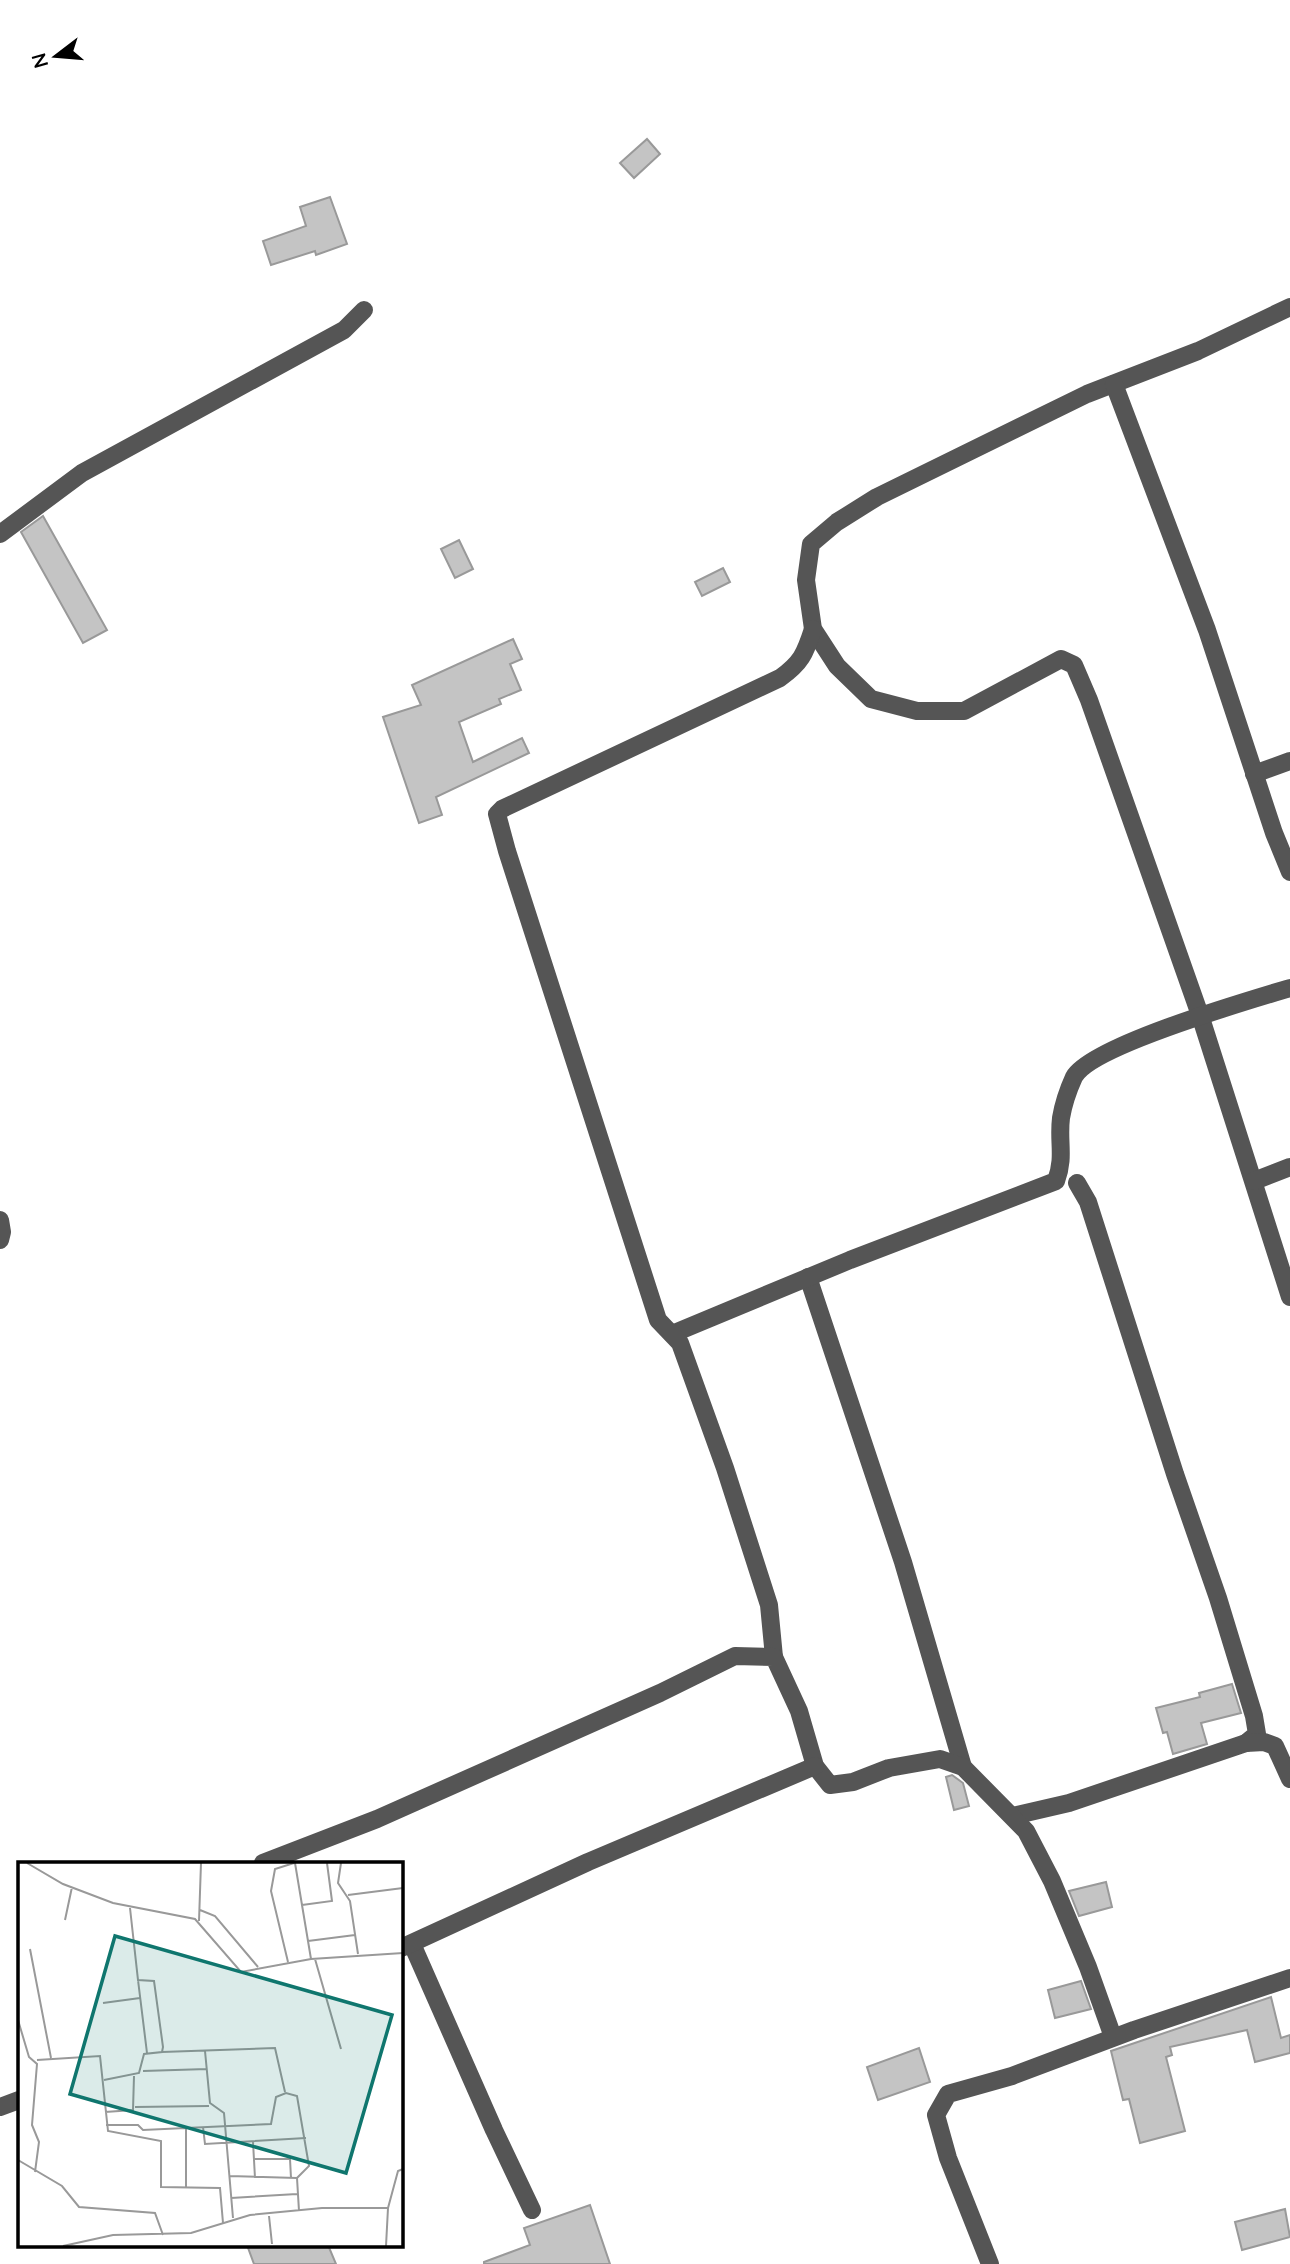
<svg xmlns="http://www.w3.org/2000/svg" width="1290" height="2264" font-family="Lato,sans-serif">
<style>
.building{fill:#c4c4c4;stroke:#999;stroke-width:2}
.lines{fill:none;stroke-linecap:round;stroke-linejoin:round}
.minor{stroke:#555;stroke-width:18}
.inset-road{fill:none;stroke:#999;stroke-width:2}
.view{fill:#0f766e;fill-opacity:0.15;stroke:#0f766e;stroke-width:3.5}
.inset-edge{fill:none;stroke:#000;stroke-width:3.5}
</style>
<rect width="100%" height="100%" fill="#fff"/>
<!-- building -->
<g class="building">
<path d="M647,139L660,154L634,178L620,163Z"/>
<path d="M330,197L347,244L316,255L315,251L271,265L263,241L306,226L300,207Z"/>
<path d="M43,516L107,630L83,643L21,532Z"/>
<path d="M459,540L473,569L455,578L441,549Z"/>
<path d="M723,568L730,582L702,596L695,582Z"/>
<path d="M513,639L522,659L510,664L521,690L499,699L501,704L459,722L473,762L522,738L529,753L436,797L442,815L419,823L383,717L421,705L412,685Z"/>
<path d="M1232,1684L1241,1713L1201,1723L1207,1744L1173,1754L1167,1732L1163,1733L1156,1708L1200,1697L1199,1693Z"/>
<path d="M952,1775L963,1783L969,1806L954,1810L946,1777Z"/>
<path d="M1106,1882L1112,1907L1079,1916L1069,1891Z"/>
<path d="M1081,1981L1091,2009L1055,2018L1048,1990Z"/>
<path d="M1271,1997L1281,2038L1290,2035V2053L1255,2062L1247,2030L1170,2047L1172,2055L1166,2057L1185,2131L1140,2143L1129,2099L1123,2100L1111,2051Z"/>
<path d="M919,2048L930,2082L878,2100L867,2067Z"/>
<path d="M590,2205L610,2264H484V2262L530,2245L524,2228Z"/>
<path d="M1285,2209L1290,2237L1242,2250L1235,2222Z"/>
<path d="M247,2245H328L336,2264H254Z"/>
</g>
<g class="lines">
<!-- minor -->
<g class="minor">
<path d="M1290,307L1198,351L1087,394L877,497L837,522L811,544L806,580L813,629L837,666L871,699L917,711H964L1061,659L1074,665L1089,700L1200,1015L1290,1297"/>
<path d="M1114,384L1207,630L1274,833L1290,872"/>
<path d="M0,534L82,473L344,330L364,310"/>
<path d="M1254,774L1290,761"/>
<path d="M1254,1181L1290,1167"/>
<path d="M1077,1183L1088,1202L1175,1474L1218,1598L1254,1716L1257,1734L1246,1743"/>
<path d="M0,1220L2,1232L0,1240"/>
<path d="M808,1277L903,1562L963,1767"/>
<path d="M672,1334L850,1260L1056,1181C1065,1157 1058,1142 1061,1118C1063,1106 1069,1088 1074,1077C1091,1046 1250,1000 1290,988"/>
<path d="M774,1657L769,1605L725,1468L680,1343L658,1320L507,851L497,814L502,809L780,678C801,663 805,654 813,629"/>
<path d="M1013,1816L1069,1803L1246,1743L1264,1742L1275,1746L1290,1779"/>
<path d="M263,1863L377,1819L660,1693L735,1656L774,1657L799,1711L815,1766L830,1785L853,1782L889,1768L940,1759L963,1767L1026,1831L1052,1881L1088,1967L1113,2037"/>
<path d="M412,1944L494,2130L532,2210"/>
<path d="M401,1948L588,1862L815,1766"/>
<path d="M0,2107L19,2100"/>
<path d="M990,2264L948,2158L936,2115L948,2094L1012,2076L1134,2030L1290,1978"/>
</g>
</g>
<!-- overview -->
<g transform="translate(18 1862)">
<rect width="385" height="385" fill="#fff"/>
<path class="inset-road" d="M9,1L45,22L95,41L177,57L223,110L293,97L385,91M277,1L293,97M323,1L320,21L332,39L340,92M330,33L385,26M284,43L314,39L309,1M182,48L197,54L240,105M47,58L54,25M181,59L183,1M290,79L337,73M12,87L33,196M297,97L323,187M270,100L253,29L257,7L276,1M120,118L129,191M85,141L122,136M0,158L11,195L19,202L14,263L21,280L17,310M187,189L192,241L206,251L215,356M144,190L257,186L267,230M19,198L82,194L90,269L143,279V325L202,326L205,361M125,209L189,207M86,218L121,211L126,192L144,190L145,185L136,119L120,118L112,46M117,245L191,244M87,250L115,248L116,214M88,263H120L125,268L253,262L258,235L268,231L279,234L291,304L279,316L281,349M185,265L187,282L288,276M168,266V325M235,280L237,316M236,297H272L273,316M0,298L44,324L61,345L137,351L145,373M211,314L279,316M213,336L279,332M251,354L254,382M45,384L95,373L173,371L232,353L304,346H370L380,309L385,307M368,384L370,346"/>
<path class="view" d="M97,74L374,153L328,311L52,232Z"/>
<rect width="385" height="385" class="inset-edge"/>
</g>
<!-- north arrow -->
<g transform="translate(56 56) rotate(254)" stroke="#ffffff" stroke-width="5" paint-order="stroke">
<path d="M0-5L12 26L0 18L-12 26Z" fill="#000000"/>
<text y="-10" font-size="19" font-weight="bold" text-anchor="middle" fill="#000000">N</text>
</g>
</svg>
